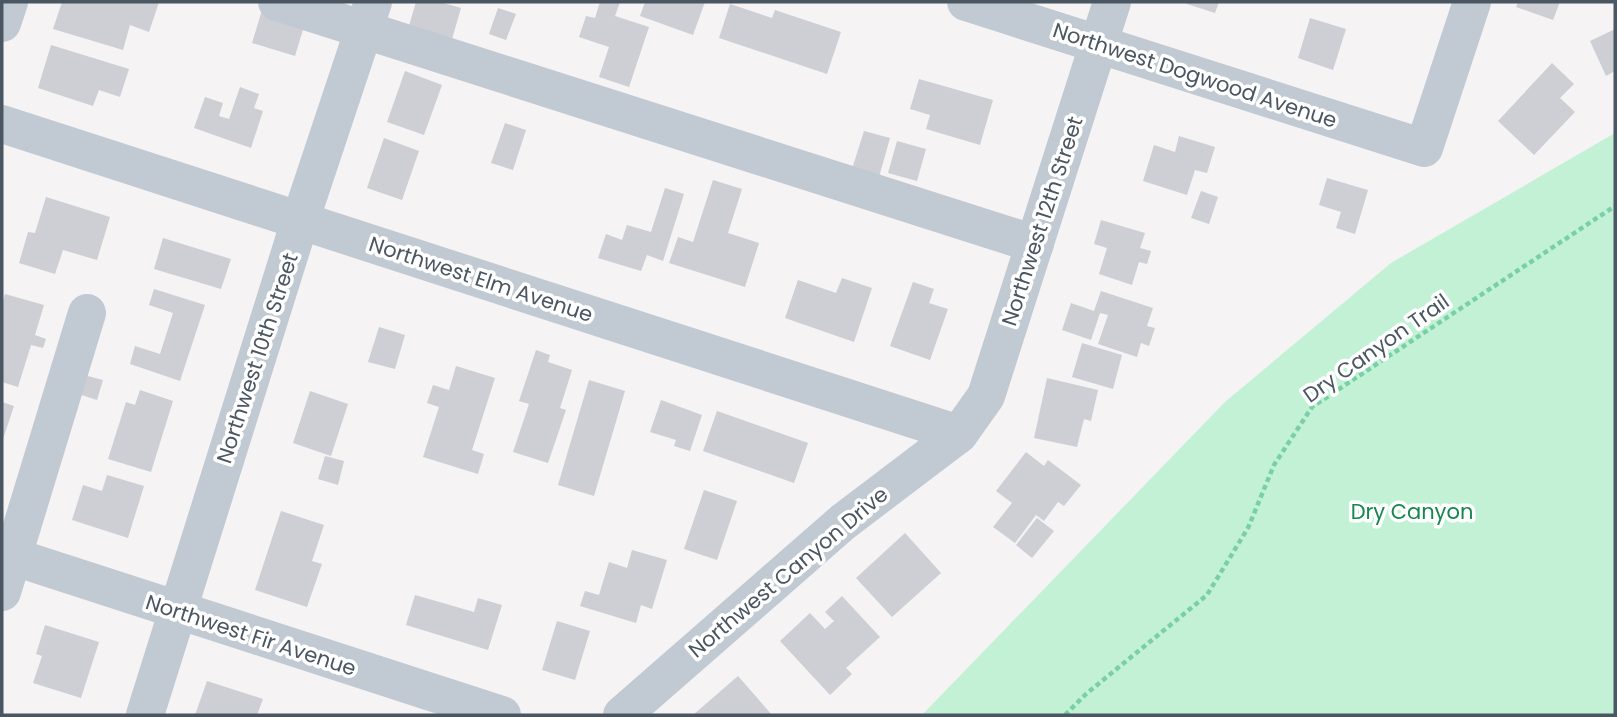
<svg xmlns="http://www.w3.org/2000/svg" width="1617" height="717" font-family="Poppins,sans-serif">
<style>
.green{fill:#c3f1d5}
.building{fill:#cdcfd5}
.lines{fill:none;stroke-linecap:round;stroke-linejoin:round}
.path{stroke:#7ad0a6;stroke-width:4.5;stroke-dasharray:5 3.5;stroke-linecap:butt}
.minor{stroke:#c1cad2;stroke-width:38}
.labels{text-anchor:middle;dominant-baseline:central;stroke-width:7;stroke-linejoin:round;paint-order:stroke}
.street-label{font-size:21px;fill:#4a5661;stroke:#fff}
.park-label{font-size:21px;fill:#17864f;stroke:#fff}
</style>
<rect width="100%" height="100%" fill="#f5f3f3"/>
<!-- green -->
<path class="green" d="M1615,133V715H922L1225,402L1391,263Z"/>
<!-- building -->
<g class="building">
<path d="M62,2H159L149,32L130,25L123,50L53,29Z"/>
<path d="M416,2H440L461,8L452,39L409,26Z"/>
<path d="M600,2H620L615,16L649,27L629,87L599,77L609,47L579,37L586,16L595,18Z"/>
<path d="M645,2H705L693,35L640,16Z"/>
<path d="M1188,2H1219L1215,13L1187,4Z"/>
<path d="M1518,2H1560L1553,20L1516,7Z"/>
<path d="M730,4L772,18L775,10L841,32L827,74L719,38Z"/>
<path d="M498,8L516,14L506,40L489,34Z"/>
<path d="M262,10L305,23L295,56L252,43Z"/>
<path d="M1310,18L1346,29L1333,70L1298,58Z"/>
<path d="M1615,29V71L1606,76L1590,41Z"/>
<path d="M51,45L129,69L120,97L99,90L93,106L38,88Z"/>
<path d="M1552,63L1574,84L1560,98L1575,112L1534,155L1498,121Z"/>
<path d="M405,71L442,85L424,135L387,122Z"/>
<path d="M919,79L993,100L980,145L926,129L930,115L910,109Z"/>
<path d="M240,87L259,94L254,108L263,111L251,148L194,128L205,97L223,103L219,116L229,119Z"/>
<path d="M505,123L526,130L513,170L491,163Z"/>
<path d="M864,131L890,138L879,177L852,169Z"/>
<path d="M1179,136L1215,147L1207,173L1195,170L1187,195L1143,181L1154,145L1175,152Z"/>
<path d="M384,138L419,151L402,200L367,188Z"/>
<path d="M897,141L926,149L917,181L888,173Z"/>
<path d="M1327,178L1368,190L1355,234L1336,228L1341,212L1319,205Z"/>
<path d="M713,180L742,189L728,233L759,243L745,287L669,263L678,237L693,242Z"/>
<path d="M665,188L684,194L663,261L647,255L641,271L598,258L606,234L622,240L627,225L651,232Z"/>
<path d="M1201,191L1218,197L1209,224L1191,218Z"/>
<path d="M46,197L110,217L97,260L63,250L55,274L19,263L28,232L35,233Z"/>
<path d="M1101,220L1145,233L1140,248L1151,251L1147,264L1139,262L1132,285L1099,274L1107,248L1094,244Z"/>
<path d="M163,238L231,259L221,289L154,269Z"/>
<path d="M842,278L872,288L854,342L785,318L798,280L836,293Z"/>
<path d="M913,282L934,289L929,303L948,309L930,360L890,346Z"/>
<path d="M154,289L205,305L180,381L130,364L135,346L160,354L173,313L149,305Z"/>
<path d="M1101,291L1153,308L1147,326L1155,328L1149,346L1141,343L1137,357L1098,344L1108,315L1100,313L1091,340L1062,330L1071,303L1094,311Z"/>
<path d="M5,294L44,305L35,335L46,339L43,348L31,345L18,387L2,382V304Z"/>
<path d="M379,327L405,335L395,369L368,362Z"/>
<path d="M1082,343L1122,355L1113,389L1072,377Z"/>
<path d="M536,350L550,355L548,362L572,370L560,408L566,410L548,463L513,452L529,404L519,401Z"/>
<path d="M456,366L495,378L472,450L484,454L478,474L423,457L439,407L427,403L433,385L449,390Z"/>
<path d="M80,374L103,380L97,400L75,393Z"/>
<path d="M1047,378L1098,390L1091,421L1084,419L1077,447L1034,438Z"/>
<path d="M589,380L625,391L594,496L558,485Z"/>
<path d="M140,390L173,401L151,472L108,459L126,402L135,405Z"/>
<path d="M310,391L348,404L331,456L293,443Z"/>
<path d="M661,400L702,415L690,451L674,446L676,440L650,432Z"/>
<path d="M2,402L14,406L2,442Z"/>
<path d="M717,411L808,443L794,483L703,451Z"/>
<path d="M1026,452L1044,466L1048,460L1081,485L1064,506L1058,502L1044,521L1036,515L1015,543L993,527L1012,503L996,491Z"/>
<path d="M325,456L344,461L338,485L318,479Z"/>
<path d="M107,475L144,486L128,538L72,520L83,485L102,491Z"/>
<path d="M704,490L737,501L717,560L684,549Z"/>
<path d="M281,511L324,525L312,561L322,564L307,607L255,590Z"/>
<path d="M1037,518L1054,531L1032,558L1016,545Z"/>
<path d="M905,533L941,573L892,617L856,578Z"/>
<path d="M632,550L667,560L652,609L641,605L636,623L580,606L585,591L599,595L609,562L627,568Z"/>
<path d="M415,595L474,612L478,598L502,605L488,650L406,625Z"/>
<path d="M842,596L880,637L846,668L852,674L830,695L780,641L810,613L825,629L834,621L825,612Z"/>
<path d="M557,621L590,631L575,680L542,670Z"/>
<path d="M45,625L99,642L81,698L33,683L42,656L36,654Z"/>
<path d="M738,676L772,715H693Z"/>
<path d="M207,681L263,699L257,715H195Z"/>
</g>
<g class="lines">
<!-- path -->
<path class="path" d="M1065,715L1086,694L1207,595L1248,528L1274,465L1312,407L1615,206"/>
<!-- minor -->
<g class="minor">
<path d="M277,2L1035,244"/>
<path d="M966,2L1424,148L1472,2"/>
<path d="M2,23L9,2"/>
<path d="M2,124L959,434"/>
<path d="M2,553L502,715"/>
<path d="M2,592L87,313"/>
<path d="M145,715L300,221L373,2"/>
<path d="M622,715L843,522L959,434L986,396L1112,2"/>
</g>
</g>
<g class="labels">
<!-- street labels -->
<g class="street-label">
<text transform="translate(1195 75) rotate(18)">Northwest Dogwood Avenue</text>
<text transform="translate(1042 221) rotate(-72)">Northwest 12th Street</text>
<text transform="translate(481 279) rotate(18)">Northwest Elm Avenue</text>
<text transform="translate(1376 348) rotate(-35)">Dry Canyon Trail</text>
<text transform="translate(257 358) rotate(-72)">Northwest 10th Street</text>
<text transform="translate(788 572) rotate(-40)">Northwest Canyon Drive</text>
<text transform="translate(251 635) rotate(18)">Northwest Fir Avenue</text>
</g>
<!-- park labels -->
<g class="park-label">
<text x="1412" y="511">Dry Canyon</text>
</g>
</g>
<!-- border -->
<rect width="1617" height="717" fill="none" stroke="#4a5661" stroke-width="7"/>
</svg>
